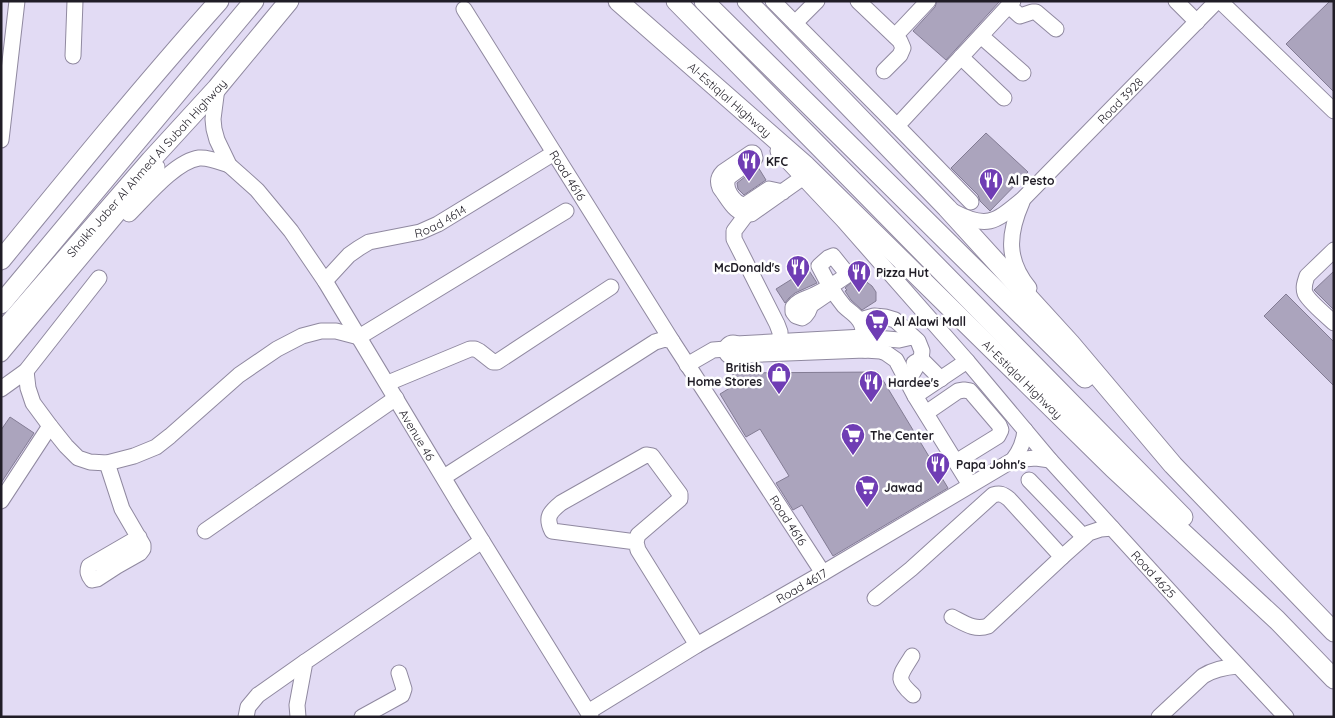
<svg xmlns="http://www.w3.org/2000/svg" width="1335" height="718" font-family="Quicksand,sans-serif">
<style>
.building{fill:#aba4bd;stroke:#837c94}
.lines{fill:none;stroke-linecap:round;stroke-linejoin:round}
.minor-casing{stroke:#9089a0;stroke-width:17}
.major-casing{stroke:#9089a0;stroke-width:21}
.minor{stroke:#fff;stroke-width:15}
.major{stroke:#fff;stroke-width:19}
.labels{text-anchor:middle;dominant-baseline:central;stroke-width:5;stroke-linejoin:round;paint-order:stroke}
.street-label{font-size:12px;fill:#201d26;stroke:#fff}
.poi-label{font-size:12px;font-weight:bold;fill:#201d26;stroke:#fff;text-anchor:start}
</style>
<rect width="100%" height="100%" fill="#e2dbf4"/>
<!-- building -->
<g class="building">
<path d="M937,1H1000L946,60L913,31L935,7Z"/>
<path d="M1330,1H1334V92L1286,44Z"/>
<path d="M986,133L1028,172L990,211L980,201L978,195L951,168Z"/>
<path d="M758,167L766,180L744,195L738,189L737,183Z"/>
<path d="M808,269L817,283L795,293L789,298L785,303L776,289Z"/>
<path d="M863,271L867,278L864,280L872,286L876,292V301L862,310L851,300L845,291L847,290L845,288L854,280L855,276Z"/>
<path d="M1334,271V310L1314,290Z"/>
<path d="M1286,294L1334,342V386L1264,316Z"/>
<path d="M878,372L948,488L833,556L802,505L793,510L776,483L789,476L760,429L746,437L720,394L733,386V373Z"/>
<path d="M10,417L34,433L1,483V430Z"/>
</g>
<g class="lines">
<!-- minor casing -->
<g class="minor-casing">
<g id="minor">
<path d="M773,1L897,126"/>
<path d="M858,1L900,41L903,48L900,55L884,71"/>
<path d="M1176,1L1197,22"/>
<path d="M1220,1L1334,111"/>
<path d="M1009,6L1020,16L1032,12H1036L1056,29"/>
<path id="s1" d="M464,9L672,341"/>
<path d="M795,23L817,1"/>
<path d="M895,36L928,1"/>
<path d="M981,36L1023,73"/>
<path d="M73,56L75,1"/>
<path d="M961,57L1004,98"/>
<path id="s2" d="M217,88L213,119L214,129L217,140L229,165L257,190L291,231L325,281L461,507L591,717"/>
<path d="M1,140L17,1"/>
<path id="s3" d="M778,151L843,220L967,361L1050,460L1215,641L1286,717"/>
<path d="M783,192L769,189L745,205C734,204 722,187 729,177L755,158L754,154L753,153H751L723,172C718,177 717,181 720,188C728,198 736,217 751,214L802,178"/>
<path d="M971,202L897,126L1013,1"/>
<path d="M1022,202C1008,234 1006,260 1029,288"/>
<path id="s4" d="M954,212C988,230 996,221 1023,199L1217,1"/>
<path d="M129,214C146,197 176,161 199,158C209,157 220,162 229,165"/>
<path d="M746,215L734,231V239L777,324L780,332V341"/>
<path d="M1334,250L1307,276C1305,282 1303,287 1305,293C1308,301 1327,316 1334,323"/>
<path id="s5" d="M325,281L349,255L359,248L369,242L420,232L438,224L554,153"/>
<path d="M833,290L811,305L808,312L805,316L802,318L796,316L793,312V307C798,300 806,299 814,295C825,290 836,283 846,276L845,271L833,256L828,258L819,266C826,280 834,294 844,306C849,311 855,314 859,320C865,327 864,341 865,350"/>
<path d="M860,320L874,316L885,317L895,320L918,341L922,351L921,359L908,381"/>
<circle cx="733" cy="350" r="7"/>
<path d="M736,344L864,337L899,340L912,337"/>
<path d="M1,354L157,167"/>
<path d="M737,355L865,350L880,351L886,353L896,360L915,396L970,485"/>
<path d="M914,363L921,359L941,379"/>
<path d="M687,365L713,350L726,349"/>
<path d="M26,371L28,388L33,403L50,426L66,446L78,458L90,462L107,463L134,456L156,447L170,436L239,375L277,349L302,336L321,331H336L359,337L566,211"/>
<path d="M388,383L470,349H475L479,351L493,362H497L611,287"/>
<path d="M1,389L26,371L99,278"/>
<path d="M915,396L967,361"/>
<path d="M926,413L958,391L964,390L970,391L999,425L1001,430L998,436L956,462"/>
<path d="M1013,460L1036,458L1050,460"/>
<path d="M107,463L122,509L143,545V549L140,553L117,566L97,579L92,580C88,575 87,572 89,566L139,537"/>
<path id="s6" d="M444,477L655,342L665,339L672,341L823,573"/>
<path d="M1029,480L1084,537"/>
<path d="M1,501L50,426"/>
<path d="M205,531L396,398"/>
<path d="M636,542L552,531C545,517 550,512 561,503L646,455L652,456L677,490L680,494V499L638,535L636,542L638,550L697,645"/>
<path d="M875,598L911,569L993,495C1000,493 1003,494 1009,499L1062,557"/>
<path d="M952,617C964,623 975,631 988,626L1062,557L1089,533L1101,529L1112,528"/>
<path d="M912,656C900,676 894,678 913,695"/>
<path id="s7" d="M588,712L697,645L823,573L1013,460C1020,451 1024,442 1025,430"/>
<path d="M246,717L248,707L258,695L305,662"/>
<path d="M298,717L297,705L305,662L482,541"/>
<path d="M362,717L402,695L404,689L399,673"/>
<path d="M1159,717L1203,676C1214,669 1225,667 1238,666"/>
</g>
</g>
<!-- major casing -->
<g class="major-casing">
<g id="major">
<path id="s8" d="M618,1L806,166L1113,468L1277,620L1334,679"/>
<path d="M676,1L1183,517"/>
<path d="M704,1L1085,378"/>
<path d="M747,1L947,208L1070,343L1173,465L1334,632"/>
<path d="M1,260C73,172 144,85 219,1"/>
<path d="M1,304L254,1"/>
<path id="s9" d="M1,333L151,160L217,88L289,1"/>
</g>
</g>
<!-- minor -->
<use href="#minor" class="minor"/>
<!-- major -->
<use href="#major" class="major"/>
</g>
<!-- icons -->
<defs>
<g id="restaurant-pin" transform="scale(1.25)"><path d="M0 17L-7.5 6A9.5 9.5 0 1 1 7.5 6Z" fill="#6f3db4" stroke="#fff"/><path d="M-5-6h1v4h1v-4h1v4h1v-4h1v5L-1.5 .5V6h-2V.5L-5-1ZM5-6V6H3V1.5H1.5Q1.5-4 5-6Z" fill="#fff"/></g>
<g id="supermarket-pin" transform="scale(1.25)"><path d="M0 17L-7.5 6A9.5 9.5 0 1 1 7.5 6Z" fill="#6f3db4" stroke="#fff"/><path d="M-6-5.5h2.5l.6 2H6L4.5 2H-2.5L-4.4-4H-6ZM-1.5 3.2a1.3 1.3 0 1 0 .1 0ZM3 3.2a1.3 1.3 0 1 0 .1 0Z" fill="#fff"/></g>
<g id="shop-pin" transform="scale(1.25)"><path d="M0 17L-7.5 6A9.5 9.5 0 1 1 7.5 6Z" fill="#6f3db4" stroke="#fff"/><path d="M-5-2.5h2.3a2.7 3.5 0 0 1 5.4 0H5L5.5 6h-11ZM-1.5-2.5h3a1.5 2.3 0 0 0-3 0Z" fill="#fff"/></g>
</defs>
<g fill-rule="evenodd">
<use href="#restaurant-pin" x="749" y="161"/>
<use href="#restaurant-pin" x="991" y="180"/>
<use href="#restaurant-pin" x="798" y="267"/>
<use href="#restaurant-pin" x="859" y="272"/>
<use href="#supermarket-pin" x="877" y="321"/>
<use href="#shop-pin" x="779" y="374"/>
<use href="#restaurant-pin" x="871" y="382"/>
<use href="#supermarket-pin" x="853" y="435"/>
<use href="#restaurant-pin" x="938" y="464"/>
<use href="#supermarket-pin" x="867" y="487"/>
</g>
<g class="labels">
<!-- street labels -->
<g class="street-label">
<text stroke="none"><textPath href="#s8" startOffset="149">Al-Estiqlal Highway</textPath></text>
<text stroke="none"><textPath href="#s4" startOffset="216">Road 3928</textPath></text>
<text stroke="none"><textPath href="#s9" startOffset="220">Shaikh Jaber Al Ahmed Al Subah Highway</textPath></text>
<text stroke="none"><textPath href="#s1" startOffset="196">Road 4616</textPath></text>
<text stroke="none"><textPath href="#s5" startOffset="134">Road 4614</textPath></text>
<text stroke="none"><textPath href="#s8" startOffset="554">Al-Estiqlal Highway</textPath></text>
<text stroke="none"><textPath href="#s2" startOffset="411">Avenue 46</textPath></text>
<text stroke="none"><textPath href="#s6" startOffset="482">Road 4616</textPath></text>
<text stroke="none"><textPath href="#s3" startOffset="566">Road 4625</textPath></text>
<text stroke="none"><textPath href="#s7" startOffset="248">Road 4617</textPath></text>
</g>
<!-- poi labels -->
<g class="poi-label">
<text x="766" y="161">KFC</text>
<text x="1008" y="180">Al Pesto</text>
<text x="780" y="267" text-anchor="end">McDonald's</text>
<text x="876" y="272">Pizza Hut</text>
<text x="894" y="321">Al Alawi Mall</text>
<text x="762" y="367" text-anchor="end">British<tspan x="762" dy="14">Home Stores</tspan></text>
<text x="888" y="382">Hardee's</text>
<text x="870" y="435">The Center</text>
<text x="956" y="464">Papa John's</text>
<text x="884" y="487">Jawad</text>
</g>
</g>
<!-- border -->
<rect width="1335" height="718" fill="none" stroke="#201d26" stroke-width="5"/>
</svg>
